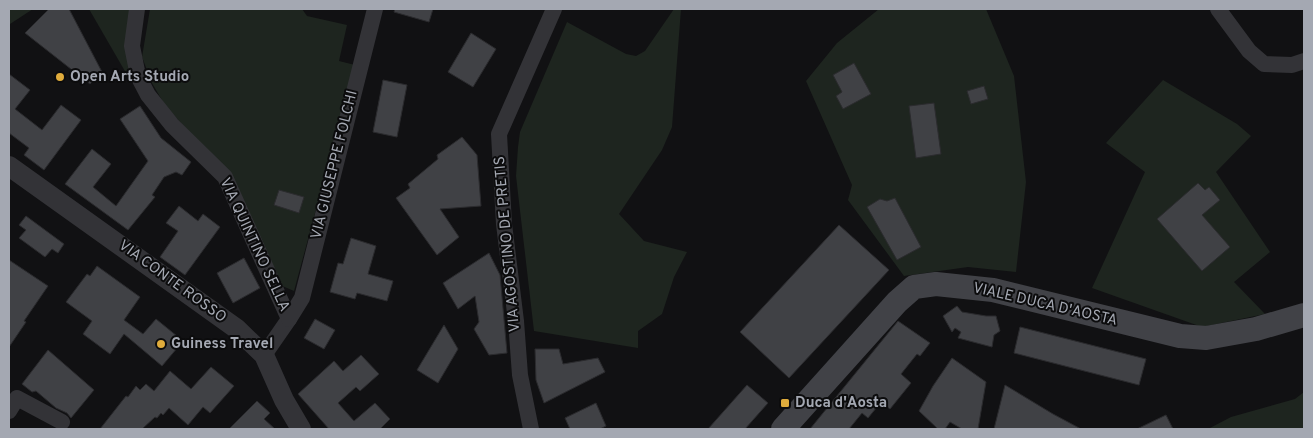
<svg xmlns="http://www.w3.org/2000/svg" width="1313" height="438" font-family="Overpass,sans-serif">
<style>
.green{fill:#1e251f}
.building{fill:#404145;stroke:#2b2b2e}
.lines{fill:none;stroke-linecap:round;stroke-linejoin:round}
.minor{stroke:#333337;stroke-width:16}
.tertiary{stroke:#333337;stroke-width:20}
.secondary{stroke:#414247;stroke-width:24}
.poi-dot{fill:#e0ac3c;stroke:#0c0c0d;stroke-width:2}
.labels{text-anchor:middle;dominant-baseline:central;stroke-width:4;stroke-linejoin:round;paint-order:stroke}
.poi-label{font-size:15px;font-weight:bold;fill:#a4a8b2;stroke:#0c0c0d;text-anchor:start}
.street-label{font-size:15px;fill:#a4a8b2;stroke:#0c0c0d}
</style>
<rect width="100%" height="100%" fill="#111113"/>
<!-- green -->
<g class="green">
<path d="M9,9H33L10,24L9,23Z"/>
<path d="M89,9H130L129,70L126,73Z"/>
<path d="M150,9H302L307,16L347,25L339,61L355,65L294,291L280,285L231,176L166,107L152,83L142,57Z"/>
<path d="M674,9H681L672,127L662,150L619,214L644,241L687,252L674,277L662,314L638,331V348L534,331L516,176L518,147L520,132L567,22L626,54L636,56L645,51Z"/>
<path d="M879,9H986L1014,76L1026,182L1016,272L968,267L904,276L848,200L852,185L806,81L837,43Z"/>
<path d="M1163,80L1237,124L1251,136L1216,172L1270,252L1234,282L1265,314L1202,327L1092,288L1145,172L1106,143Z"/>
<path d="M1304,392V429H1208L1231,417L1295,399Z"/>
</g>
<!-- building -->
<g class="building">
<path d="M49,9H69L102,72L90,84L25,33Z"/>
<path d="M395,9H433L429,22L394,12Z"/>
<path d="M471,33L496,49L473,87L448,72Z"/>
<path d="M854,63L871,94L843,109L836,96L842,92L833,75Z"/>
<path d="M9,74L30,90L15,109L42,130L61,105L81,120L44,170L24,155L29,148L9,133Z"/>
<path d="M383,80L407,85L397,137L373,132Z"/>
<path d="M984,86L988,99L971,104L967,91Z"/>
<path d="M934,103L941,154L916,158L909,106Z"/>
<path d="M140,106L161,138L191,162L182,175L176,172L164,177L152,195L155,197L128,230L65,184L92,149L111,164L93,187L116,206L148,161L120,119Z"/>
<path d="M462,137L477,155L481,206L440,209L459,237L437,255L396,198L410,188L408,184L438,159L437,155Z"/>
<path d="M1198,183L1205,190L1209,187L1220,200L1202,215L1230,247L1202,271L1157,219Z"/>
<path d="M279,190L304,197L299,213L274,205Z"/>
<path d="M895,198L921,247L897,260L867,207L880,199L887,201Z"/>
<path d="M179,206L198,221L203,214L220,227L185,275L160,257L178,231L166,223Z"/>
<path d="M26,216L64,244L58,253L52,249L45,257L19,238L26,230L19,225Z"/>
<path d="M839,225L889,270L789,378L740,332Z"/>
<path d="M351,238L376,246L368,274L393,281L387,301L357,293L355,299L330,292L338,263L343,264Z"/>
<path d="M489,253L500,275L507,353L489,355L474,329L479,322L475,296L458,309L443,283Z"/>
<path d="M244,258L260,288L233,303L217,273Z"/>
<path d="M9,260L48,286L24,321L26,322L9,347Z"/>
<path d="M97,266L140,297L124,320L143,334L156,319L183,341L162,366L124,334L110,354L83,334L92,321L66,302L87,274L90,276Z"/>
<path d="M957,306L962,312L986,316H996L1000,331L994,335L992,347L958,338L961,332L955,328L952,332L943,316Z"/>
<path d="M315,319L335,330L324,349L304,338Z"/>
<path d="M898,321L930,343L920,356L917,354L901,374L911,383L890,409L881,402L868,418L862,413L849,429H810Z"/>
<path d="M444,325L458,349L438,383L417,370Z"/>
<path d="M1020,327L1146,359L1139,385L1014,353Z"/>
<path d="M535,349H559L563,364L598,358L605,372L544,403L536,380Z"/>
<path d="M48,350L94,390L71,418L67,413L56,408L36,391L32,392L22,384Z"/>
<path d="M361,355L379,374L360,391L356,387L338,403L354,421L375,403L390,419L380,429H329L298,394L334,361L343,371Z"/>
<path d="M952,358L986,382L978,429H962L950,422L945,429H938L919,411L933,386Z"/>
<path d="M211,367L234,386L210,413L203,407L188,425L169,408L163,415L161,413L157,418L155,417L142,429H100L126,396L128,397L136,386L140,390L146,384L154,391L170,371L191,389Z"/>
<path d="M747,385L768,403L745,429H708Z"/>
<path d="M1005,385L1053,414L1081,429H994Z"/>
<path d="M257,401L270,413L264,419L275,429H229Z"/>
<path d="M596,403L606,426L600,429H570L565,418Z"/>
<path d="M1166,415L1173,429H1137Z"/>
</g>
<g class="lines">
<!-- minor -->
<g class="minor">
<path d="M137,9L132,46L138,76L148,95L172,125L225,177L289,319L264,355"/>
<path d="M1218,9L1249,51L1264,64L1292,65L1304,61"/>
<path d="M289,319L302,298L375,9"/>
<path d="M9,411L17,398L62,422"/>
<path d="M531,429L520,375L516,321L504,224L499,134L554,9"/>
</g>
<!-- tertiary -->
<path class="tertiary" d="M9,166L237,329L264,355L284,400L301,429"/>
<!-- secondary -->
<path class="secondary" d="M783,429L897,302L914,287L936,284L993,290L1180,336L1206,338L1256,329L1304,315"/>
</g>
<!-- markers -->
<g class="poi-dot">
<circle cx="60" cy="77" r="5"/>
<circle cx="161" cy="344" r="5"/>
<rect x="780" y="398" width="10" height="10" rx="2.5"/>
</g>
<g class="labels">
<!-- poi labels -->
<g class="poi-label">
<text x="70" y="77">Open Arts Studio</text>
<text x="171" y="344">Guiness Travel</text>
<text x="795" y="403">Duca d'Aosta</text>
</g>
<!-- street labels -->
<g class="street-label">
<text transform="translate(335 165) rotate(-76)">VIA GIUSEPPE FOLCHI</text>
<text transform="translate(508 244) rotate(-95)">VIA AGOSTINO DE PRETIS</text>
<text transform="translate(254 245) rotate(65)">VIA QUINTINO SELLA</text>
<text transform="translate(172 282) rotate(36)">VIA CONTE ROSSO</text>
<text transform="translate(1045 305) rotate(13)">VIALE DUCA D'AOSTA</text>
</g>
</g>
<!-- border -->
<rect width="1313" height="438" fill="none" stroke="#a4a8b2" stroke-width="20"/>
</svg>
